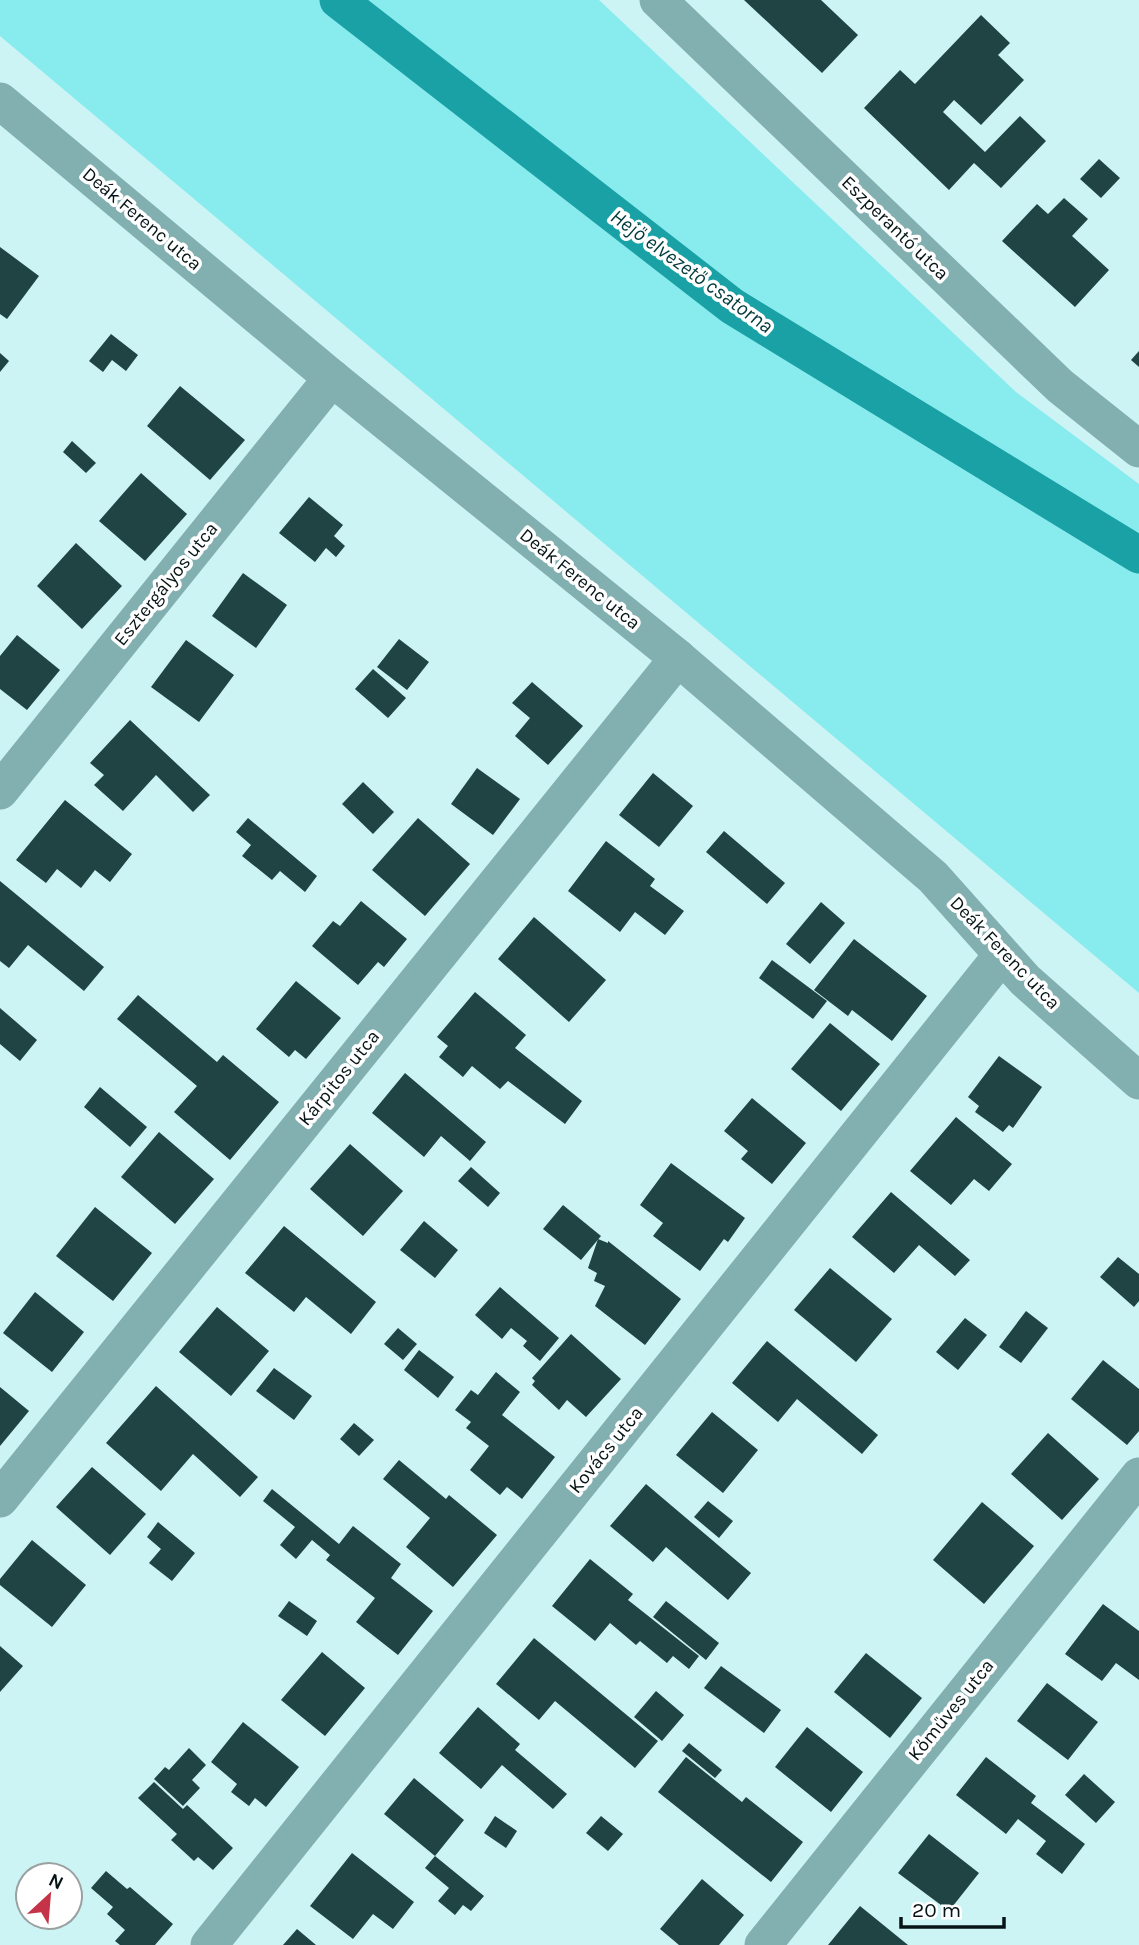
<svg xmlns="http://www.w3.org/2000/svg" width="1139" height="1945" font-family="Karla,sans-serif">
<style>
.green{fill:#88ebee}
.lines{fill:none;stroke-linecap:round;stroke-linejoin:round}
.canal{stroke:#19a1a5;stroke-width:37}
.building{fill:#204344}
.minor{stroke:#82afb0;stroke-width:37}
.labels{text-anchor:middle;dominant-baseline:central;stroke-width:7;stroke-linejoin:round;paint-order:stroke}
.street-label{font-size:19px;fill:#061415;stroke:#fff}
.water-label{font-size:21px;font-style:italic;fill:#003a3c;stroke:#fff}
</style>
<rect width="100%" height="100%" fill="#cdf4f5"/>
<!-- green -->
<path class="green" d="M0,0H599L1016,392L1139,484V993L0,36Z"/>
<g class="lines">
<!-- canal -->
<path class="canal" d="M338,0L732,306L1139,555"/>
</g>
<!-- building -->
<g class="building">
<path d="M744,0H821L858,35L822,73Z"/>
<path d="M981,15L1010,43L998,55L1024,80L981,125L954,100L943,112L985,152L1020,116L1046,141L1001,188L974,163L949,190L864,108L900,70L915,84Z"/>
<path d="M1099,159L1120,178L1101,198L1080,179Z"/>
<path d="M1064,198L1088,219L1072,236L1109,270L1075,307L1002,241L1037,204L1048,214Z"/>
<path d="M0,247L39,276L7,319L0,314Z"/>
<path d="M111,334L138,355L126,371L112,360L103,372L89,361Z"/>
<path d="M1139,351V367L1131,360Z"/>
<path d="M0,353L9,361L0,372Z"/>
<path d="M180,386L245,440L210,480L147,426Z"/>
<path d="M72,441L96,463L86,473L63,452Z"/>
<path d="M141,473L187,514L145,561L99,521Z"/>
<path d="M309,497L343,525L334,536L345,546L336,557L326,548L315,562L279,533Z"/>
<path d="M76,543L122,586L82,629L37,586Z"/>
<path d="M243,573L287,605L256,648L212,616Z"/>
<path d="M17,635L60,670L27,710L0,689V656Z"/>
<path d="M399,639L429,662L407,690L377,667Z"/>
<path d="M186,640L234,675L199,722L151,687Z"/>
<path d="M373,669L406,698L388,718L355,689Z"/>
<path d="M532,682L583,726L548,765L515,736L530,718L512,703Z"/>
<path d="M130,720L210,795L193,812L156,775L123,811L94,785L104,775L90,763Z"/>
<path d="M477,768L520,799L493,835L451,804Z"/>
<path d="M653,773L693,806L659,847L619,815Z"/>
<path d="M363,782L394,812L373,834L342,804Z"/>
<path d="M65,800L132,854L110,882L95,870L81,888L57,869L46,883L16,860Z"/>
<path d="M248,818L317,876L305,892L280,871L272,880L242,856L251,845L236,832Z"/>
<path d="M418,818L470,864L425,916L372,870Z"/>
<path d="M724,831L785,883L767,904L706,852Z"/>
<path d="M606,841L655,879L650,886L684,911L665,935L635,912L620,932L568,891Z"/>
<path d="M0,881L104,967L84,991L28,945L9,968L0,961Z"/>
<path d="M361,901L407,939L384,967L378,962L358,985L312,946L333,921L340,926Z"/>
<path d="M821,902L845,923L810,964L786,944Z"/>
<path d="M534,917L606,980L569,1022L498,959Z"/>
<path d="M854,939L927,996L892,1041L852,1010L848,1016L814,990Z"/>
<path d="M772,960L827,1001L813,1019L759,978Z"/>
<path d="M296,981L341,1018L306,1059L295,1050L289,1057L256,1029Z"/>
<path d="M475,992L526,1035L515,1048L582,1101L565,1124L508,1081L500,1089L472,1066L463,1077L439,1057L448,1046L437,1037Z"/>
<path d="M138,995L217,1062L223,1055L279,1102L230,1160L174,1112L197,1086L117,1019Z"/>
<path d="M0,1008L37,1040L20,1061L0,1044Z"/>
<path d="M830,1023L880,1064L841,1111L791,1069Z"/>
<path d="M999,1056L1042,1087L1013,1128L1009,1125L1003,1132L975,1112L979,1106L968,1097Z"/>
<path d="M405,1073L486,1142L470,1161L441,1136L424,1157L372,1113Z"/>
<path d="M100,1087L147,1127L130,1147L84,1107Z"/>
<path d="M752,1098L806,1143L772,1184L741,1159L748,1151L724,1131Z"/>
<path d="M956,1117L1012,1164L989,1191L974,1179L951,1205L910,1171Z"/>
<path d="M159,1132L214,1179L175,1224L121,1177Z"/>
<path d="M350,1144L403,1191L363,1236L310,1189Z"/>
<path d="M671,1163L745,1218L728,1242L724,1239L700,1271L653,1236L663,1223L640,1205Z"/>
<path d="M471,1167L500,1193L488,1207L458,1181Z"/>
<path d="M891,1192L970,1260L955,1276L919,1245L894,1273L852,1237Z"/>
<path d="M563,1205L601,1236L581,1260L543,1229Z"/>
<path d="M95,1207L152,1253L113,1301L56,1256Z"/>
<path d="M424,1221L458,1250L435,1278L400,1250Z"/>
<path d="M284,1226L376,1302L351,1334L306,1297L294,1312L245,1273Z"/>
<path d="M598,1239L608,1243V1241L681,1299L645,1345L595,1306L605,1286L594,1281L597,1273L588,1268Z"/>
<path d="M1118,1257L1139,1274V1301L1134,1307L1100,1277Z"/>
<path d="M830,1268L892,1319L856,1362L794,1310Z"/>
<path d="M500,1287L559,1338L540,1361L523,1346L527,1341L511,1328L502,1339L475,1315Z"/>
<path d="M35,1292L84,1332L52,1372L3,1333Z"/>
<path d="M217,1307L269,1351L231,1396L179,1352Z"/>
<path d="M1026,1311L1048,1328L1021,1363L999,1347Z"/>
<path d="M965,1318L987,1335L958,1370L936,1352Z"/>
<path d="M398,1328L417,1344L403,1360L384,1344Z"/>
<path d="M571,1334L621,1379L586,1417L567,1400L559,1410L532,1385L535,1381L532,1378Z"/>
<path d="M767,1341L878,1435L862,1454L797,1399L778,1422L732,1383Z"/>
<path d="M419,1350L454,1377L438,1398L404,1370Z"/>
<path d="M1103,1360L1139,1389V1431L1127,1445L1071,1399Z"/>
<path d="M274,1368L312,1396L294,1420L256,1391Z"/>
<path d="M496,1372L520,1392L502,1415L555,1457L522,1499L507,1487L500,1495L470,1470L489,1446L466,1428L471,1422L455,1410L471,1390L478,1395Z"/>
<path d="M156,1386L258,1477L240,1497L193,1454L161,1491L106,1443Z"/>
<path d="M0,1387L29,1411L0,1446Z"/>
<path d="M712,1412L758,1450L723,1493L676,1455Z"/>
<path d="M354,1423L374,1440L359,1456L340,1439Z"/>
<path d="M1048,1433L1099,1479L1062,1520L1011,1474Z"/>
<path d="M399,1460L446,1499L449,1495L497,1535L453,1587L406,1547L430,1518L383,1479Z"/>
<path d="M92,1467L146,1514L110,1555L56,1507Z"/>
<path d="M646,1484L751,1573L728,1600L666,1547L653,1562L610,1526Z"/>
<path d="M272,1489L339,1544L353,1526L401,1564L391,1578L433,1611L398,1655L356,1622L375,1598L326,1560L330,1555L312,1540L296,1559L280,1545L295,1527L263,1501Z"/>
<path d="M708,1501L733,1521L719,1538L694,1517Z"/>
<path d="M982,1502L1034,1546L984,1604L933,1560Z"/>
<path d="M158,1522L195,1553L172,1581L149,1563L161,1549L147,1537Z"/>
<path d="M32,1540L86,1585L52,1627L0,1585V1579Z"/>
<path d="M590,1559L633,1594L628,1600L699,1656L689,1669L673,1656L667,1663L640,1641L636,1645L610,1623L595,1641L552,1606Z"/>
<path d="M289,1601L317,1621L307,1636L278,1616Z"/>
<path d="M666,1601L719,1643L706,1660L653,1617Z"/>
<path d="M1103,1604L1139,1631V1680L1116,1663L1102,1681L1065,1654Z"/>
<path d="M534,1638L658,1741L635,1768L555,1701L539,1720L496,1684Z"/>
<path d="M0,1646L23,1666L0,1692Z"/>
<path d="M322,1652L365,1688L325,1736L281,1700Z"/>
<path d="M866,1653L922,1698L890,1738L834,1692Z"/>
<path d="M721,1666L781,1710L764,1733L704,1688Z"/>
<path d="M1047,1683L1098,1722L1068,1760L1017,1721Z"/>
<path d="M656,1691L684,1715L662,1741L634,1717Z"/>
<path d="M478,1707L520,1744L515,1750L567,1794L553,1809L502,1765L481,1789L439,1753Z"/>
<path d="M243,1722L299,1767L266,1807L255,1798L249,1806L231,1792L237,1784L211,1762Z"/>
<path d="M807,1727L863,1772L831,1812L775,1767Z"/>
<path d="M689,1743L722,1770L715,1778L682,1751Z"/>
<path d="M189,1748L206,1765L192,1780L200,1788L183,1806L154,1779L165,1767L169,1770Z"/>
<path d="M686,1757L742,1802L746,1797L803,1842L771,1882L658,1792Z"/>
<path d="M986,1757L1036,1796L1031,1803L1085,1844L1062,1874L1036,1854L1046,1841L1018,1819L1006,1834L956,1795Z"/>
<path d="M1084,1774L1115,1802L1096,1823L1065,1795Z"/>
<path d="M414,1778L464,1820L435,1856L484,1896L471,1911L463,1905L455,1915L438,1901L449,1888L425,1868L435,1856L384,1814Z"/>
<path d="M154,1782L183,1809L187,1805L233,1848L213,1870L198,1857L194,1861L171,1840L177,1834L138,1798Z"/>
<path d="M495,1816L517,1831L506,1848L484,1833Z"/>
<path d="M601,1816L623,1834L608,1851L586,1833Z"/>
<path d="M929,1834L979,1873L949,1911L898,1873Z"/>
<path d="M352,1853L414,1902L393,1929L373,1914L353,1939L310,1906Z"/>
<path d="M106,1871L127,1889L130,1887L173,1924L155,1945H120L115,1941L125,1930L107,1914L113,1907L91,1888Z"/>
<path d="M702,1879L744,1915L719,1945H679L660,1929Z"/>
<path d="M860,1906L908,1945H828Z"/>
<path d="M297,1929L316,1945H283Z"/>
</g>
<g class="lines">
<!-- minor -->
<g class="minor">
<path d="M658,0L1060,386L1139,449"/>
<path d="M0,101L332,378L678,658L933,877L1025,980L1139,1081"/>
<path d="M0,791L332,378"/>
<path d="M0,1499L678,658"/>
<path d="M209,1945L1002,955"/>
<path d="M763,1945L1139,1476"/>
</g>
</g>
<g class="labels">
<!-- street labels -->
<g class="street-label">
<text transform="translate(142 219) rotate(40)">Deák Ferenc utca</text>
<text transform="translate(895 228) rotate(44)">Eszperantó utca</text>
<text transform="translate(580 579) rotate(39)">Deák Ferenc utca</text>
<text transform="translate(166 584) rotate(-51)">Esztergályos utca</text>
<text transform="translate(1005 953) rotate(46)">Deák Ferenc utca</text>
<text transform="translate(339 1078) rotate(-51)">Kárpitos utca</text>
<text transform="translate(606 1450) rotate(-51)">Kovács utca</text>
<text transform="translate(951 1710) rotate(-51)">Kőműves utca</text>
</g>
<!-- water labels -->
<g class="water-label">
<text transform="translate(692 271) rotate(36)">Hejő elvezető csatorna</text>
</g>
</g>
<!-- north arrow -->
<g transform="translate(49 1896) rotate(26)"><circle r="33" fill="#ffffff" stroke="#9ba1a1" stroke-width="2"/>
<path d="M0-5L12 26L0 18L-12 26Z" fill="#c43347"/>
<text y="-10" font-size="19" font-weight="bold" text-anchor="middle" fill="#061415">N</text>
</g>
<!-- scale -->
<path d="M901 1917v10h103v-10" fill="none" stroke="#061415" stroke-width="3.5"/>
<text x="912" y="1917" font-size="21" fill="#061415" stroke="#ffffff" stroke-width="5" paint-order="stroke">20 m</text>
</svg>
